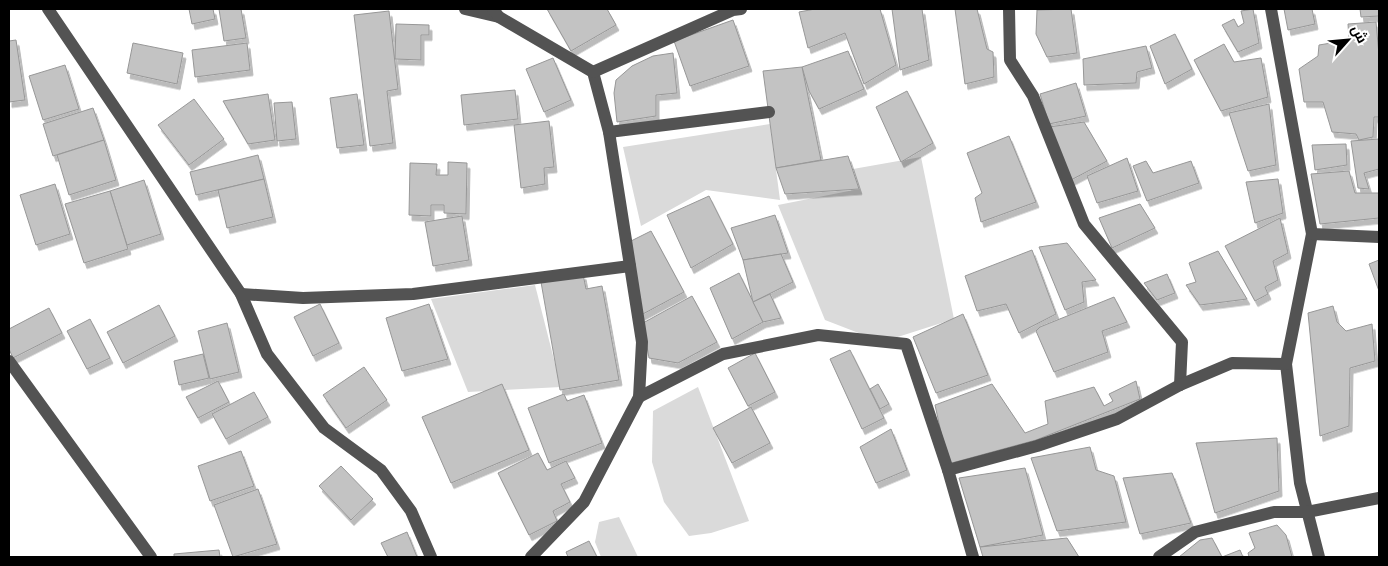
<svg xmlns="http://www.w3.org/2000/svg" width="1388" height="566" font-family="'PT Sans',Cairo,sans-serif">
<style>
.green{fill:#dadada}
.building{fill:#c3c3c3;stroke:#979797;filter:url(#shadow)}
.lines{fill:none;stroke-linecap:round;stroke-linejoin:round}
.minor{stroke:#535353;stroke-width:12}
</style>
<defs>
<filter id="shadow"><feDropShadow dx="3" dy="5.5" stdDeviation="0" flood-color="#0004"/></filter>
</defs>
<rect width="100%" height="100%" fill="#fff"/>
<!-- green -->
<g class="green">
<path d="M770,124L780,200L706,190L641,226L623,147Z"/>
<path d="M921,157L954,319L882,342L825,320L778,205L859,189L853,169Z"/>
<path d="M535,285L561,387L468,392L431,299Z"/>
<path d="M698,387L749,521L711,533L689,536L664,502L652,462L653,411Z"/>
<path d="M619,517L638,557H601L595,542L599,522Z"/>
</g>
<!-- building -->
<g class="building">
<path d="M189,9H213L215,19L192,24Z"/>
<path d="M219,9H241L246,38L224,41Z"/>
<path d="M547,9H607L616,25L571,51Z"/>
<path d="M815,9H880L896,65L864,84L845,33L808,48L799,12Z"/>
<path d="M892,9H922L929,60L900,70Z"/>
<path d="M955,9H977L987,49L993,52L994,77L965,84Z"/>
<path d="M1071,9L1077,53L1047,57L1036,34L1037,10Z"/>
<path d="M1253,9L1259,43L1238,52L1222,25L1234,19L1238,27L1244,23L1241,11Z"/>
<path d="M1284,9H1312L1315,24L1288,30Z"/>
<path d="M1360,9H1379V16L1361,17Z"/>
<path d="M389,11L398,89L387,91L393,143L370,146L354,15Z"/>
<path d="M733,20L749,66L690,86L674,41Z"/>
<path d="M1376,22L1379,55V117H1374L1373,137L1359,140L1356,134L1332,132L1323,102H1304L1299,69L1318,56L1319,45L1349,40L1348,24Z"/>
<path d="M396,24L429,25V35H421V60L395,59Z"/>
<path d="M1175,34L1192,69L1165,84L1150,46Z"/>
<path d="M16,40L25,100L9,102V41Z"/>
<path d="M133,43L183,53L177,84L127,73Z"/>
<path d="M247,43L250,70L195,77L192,50Z"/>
<path d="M1224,44L1234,62L1261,58L1268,97L1221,111L1194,60Z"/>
<path d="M1146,46L1152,68L1137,72L1136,83L1084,85L1083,59Z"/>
<path d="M848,51L864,89L819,109L809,91L802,67Z"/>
<path d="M673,53L677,93L656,95V116L617,122L614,93L616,80L632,66L653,56Z"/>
<path d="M553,58L571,100L544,112L526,69Z"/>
<path d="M65,65L79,109L43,120L29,76Z"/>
<path d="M802,67L821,160L776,168L763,71Z"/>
<path d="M1076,83L1086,116L1049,124L1040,94Z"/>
<path d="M515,90L518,119L464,125L461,95Z"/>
<path d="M907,91L933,143L901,162L876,107Z"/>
<path d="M268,94L275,140L248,144L223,101Z"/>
<path d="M357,94L364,145L337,148L330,98Z"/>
<path d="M194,99L224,139L189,165L158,125Z"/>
<path d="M292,102L296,139L277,141L274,103Z"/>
<path d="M1269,104L1276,165L1248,171L1229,113Z"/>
<path d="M93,108L104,140L53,156L43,124Z"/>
<path d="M549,121L554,167L544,168L545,184L521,188L514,125Z"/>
<path d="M1084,122L1107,161L1071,180L1049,127Z"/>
<path d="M1009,136L1036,202L981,222L975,198L982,193L967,153Z"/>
<path d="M1379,139V169L1364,173L1369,189L1358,188L1351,141Z"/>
<path d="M104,140L116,180L69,195L57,155Z"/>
<path d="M1346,144L1347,165L1315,170L1312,145Z"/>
<path d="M258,155L264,179L196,195L190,172Z"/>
<path d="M848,156L859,189L785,194L776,168Z"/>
<path d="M1127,158L1138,191L1097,203L1087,176Z"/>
<path d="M1146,161L1153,173L1191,161L1199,183L1147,201L1133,166Z"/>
<path d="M448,162L467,163L466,214L444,213V205H431V216L409,215L410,163L437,164L436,175H448Z"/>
<path d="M1349,171L1355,193H1379V218L1320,224L1311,174Z"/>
<path d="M264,179L273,217L227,228L218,190Z"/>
<path d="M1278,179L1283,213L1255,223L1246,182Z"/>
<path d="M144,180L161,234L127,245L110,191Z"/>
<path d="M55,184L70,234L36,245L20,195Z"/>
<path d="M110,191L128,249L84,263L65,204Z"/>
<path d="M709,196L733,244L691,268L667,215Z"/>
<path d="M1140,204L1155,228L1112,248L1099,218Z"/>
<path d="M775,215L788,253L743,260L731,228Z"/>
<path d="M462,216L469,260L433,266L425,222Z"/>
<path d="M1280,218L1288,253L1273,261L1278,280L1265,287L1268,294L1255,301L1225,246Z"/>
<path d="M651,231L684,292L641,315L629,242Z"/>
<path d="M1067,243L1096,280L1082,282L1084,302L1065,310L1039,247Z"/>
<path d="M1032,250L1056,314L1019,333L1006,304L977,311L965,276Z"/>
<path d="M1218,251L1247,299L1200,305L1186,285L1196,282L1189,263Z"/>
<path d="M781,254L793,282L753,302L743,260Z"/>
<path d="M1379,260V291L1369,264Z"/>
<path d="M739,273L763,322L732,339L710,288Z"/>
<path d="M583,274L586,289L602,286L619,380L560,390L541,282Z"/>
<path d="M1167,274L1175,293L1157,300L1144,283Z"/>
<path d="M770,294L781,318L763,322L753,302Z"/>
<path d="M692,296L717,342L678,363L649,358L643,323Z"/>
<path d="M1114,297L1127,322L1102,331L1108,352L1054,372L1036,331L1040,327Z"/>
<path d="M320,304L339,343L313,356L294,317Z"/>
<path d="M429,304L448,359L402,371L386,318Z"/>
<path d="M159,305L175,336L123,363L107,332Z"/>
<path d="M1333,306L1337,322L1346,331L1372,324L1375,361L1350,368L1349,426L1320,436L1308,313Z"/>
<path d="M49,308L62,333L13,358L9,349V329Z"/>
<path d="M963,314L988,375L936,393L913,337Z"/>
<path d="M90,319L110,358L87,369L67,331Z"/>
<path d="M227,323L239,372L210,379L198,331Z"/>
<path d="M850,350L884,418L862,429L830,359Z"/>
<path d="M755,353L775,392L748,406L728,368Z"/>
<path d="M203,354L209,378L179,385L174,361Z"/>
<path d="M364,367L387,400L346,428L323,395Z"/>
<path d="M218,381L229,402L198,418L186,397Z"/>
<path d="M1136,381L1140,399L1036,440L948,464L935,405L992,384L1025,433L1048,424L1045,401L1094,387L1104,406L1113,401L1109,394Z"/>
<path d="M502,384L529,450L451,483L422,417Z"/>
<path d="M878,384L889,404L880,409L870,389Z"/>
<path d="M254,392L268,417L226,439L212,414Z"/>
<path d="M564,394L567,401L584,395L602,443L549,463L528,408Z"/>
<path d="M751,407L770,443L732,463L713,428Z"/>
<path d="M891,429L907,470L876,483L860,447Z"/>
<path d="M1277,438L1279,491L1215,513L1196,443Z"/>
<path d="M1090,447L1096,470L1114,476L1126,522L1057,531L1031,458Z"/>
<path d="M241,451L254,486L210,501L198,466Z"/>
<path d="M538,453L547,470L566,461L575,478L561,484L570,502L553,511L557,521L529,535L498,473Z"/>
<path d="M341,466L373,499L351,520L319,486Z"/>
<path d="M1025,468L1043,535L980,547L959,478Z"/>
<path d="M1172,473L1191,523L1140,534L1123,478Z"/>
<path d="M258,489L277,544L233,557L214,505Z"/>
<path d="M1277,525L1286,535L1292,557H1249L1248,553L1255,548L1249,533Z"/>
<path d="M407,532L417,557H388L381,543Z"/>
<path d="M1067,538L1079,557H983L980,547Z"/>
<path d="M1212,538L1222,557L1240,550L1243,557H1179L1200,540Z"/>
<path d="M589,541L597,557H568L566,552Z"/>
<path d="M219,550L220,557H174V554Z"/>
</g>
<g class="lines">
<!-- minor -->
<g class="minor">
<path d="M48,9L241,294L267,354L324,428L381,470L411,511L431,557"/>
<path d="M465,9L499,17"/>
<path d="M493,9L499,17L593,72L609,132L642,342L639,397L584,502L531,557"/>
<path d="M1009,9L1010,60L1033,96L1084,224L1182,342L1180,385"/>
<path d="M1271,9L1312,234L1286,364L1300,483L1319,557"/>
<path d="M593,72L733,10L741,9"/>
<path d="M609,132L769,112"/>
<path d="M1312,234L1379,237"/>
<path d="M241,294L303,298L413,294L630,266"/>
<path d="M9,361L151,557"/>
<path d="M639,397L723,354L818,335L906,344L948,470"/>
<path d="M973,557L948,470L1037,446L1117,419L1180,385L1232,363L1286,364"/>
<path d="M1159,557L1195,532L1274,512H1307L1379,498"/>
</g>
</g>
<!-- border -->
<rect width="1388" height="566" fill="none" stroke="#000000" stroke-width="20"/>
<!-- north arrow -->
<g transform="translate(1348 40) rotate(63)" stroke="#ffffff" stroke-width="4" paint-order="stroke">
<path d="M0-4L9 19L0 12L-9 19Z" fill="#000000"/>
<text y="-8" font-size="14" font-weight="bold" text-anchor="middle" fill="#000000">ش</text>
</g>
</svg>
